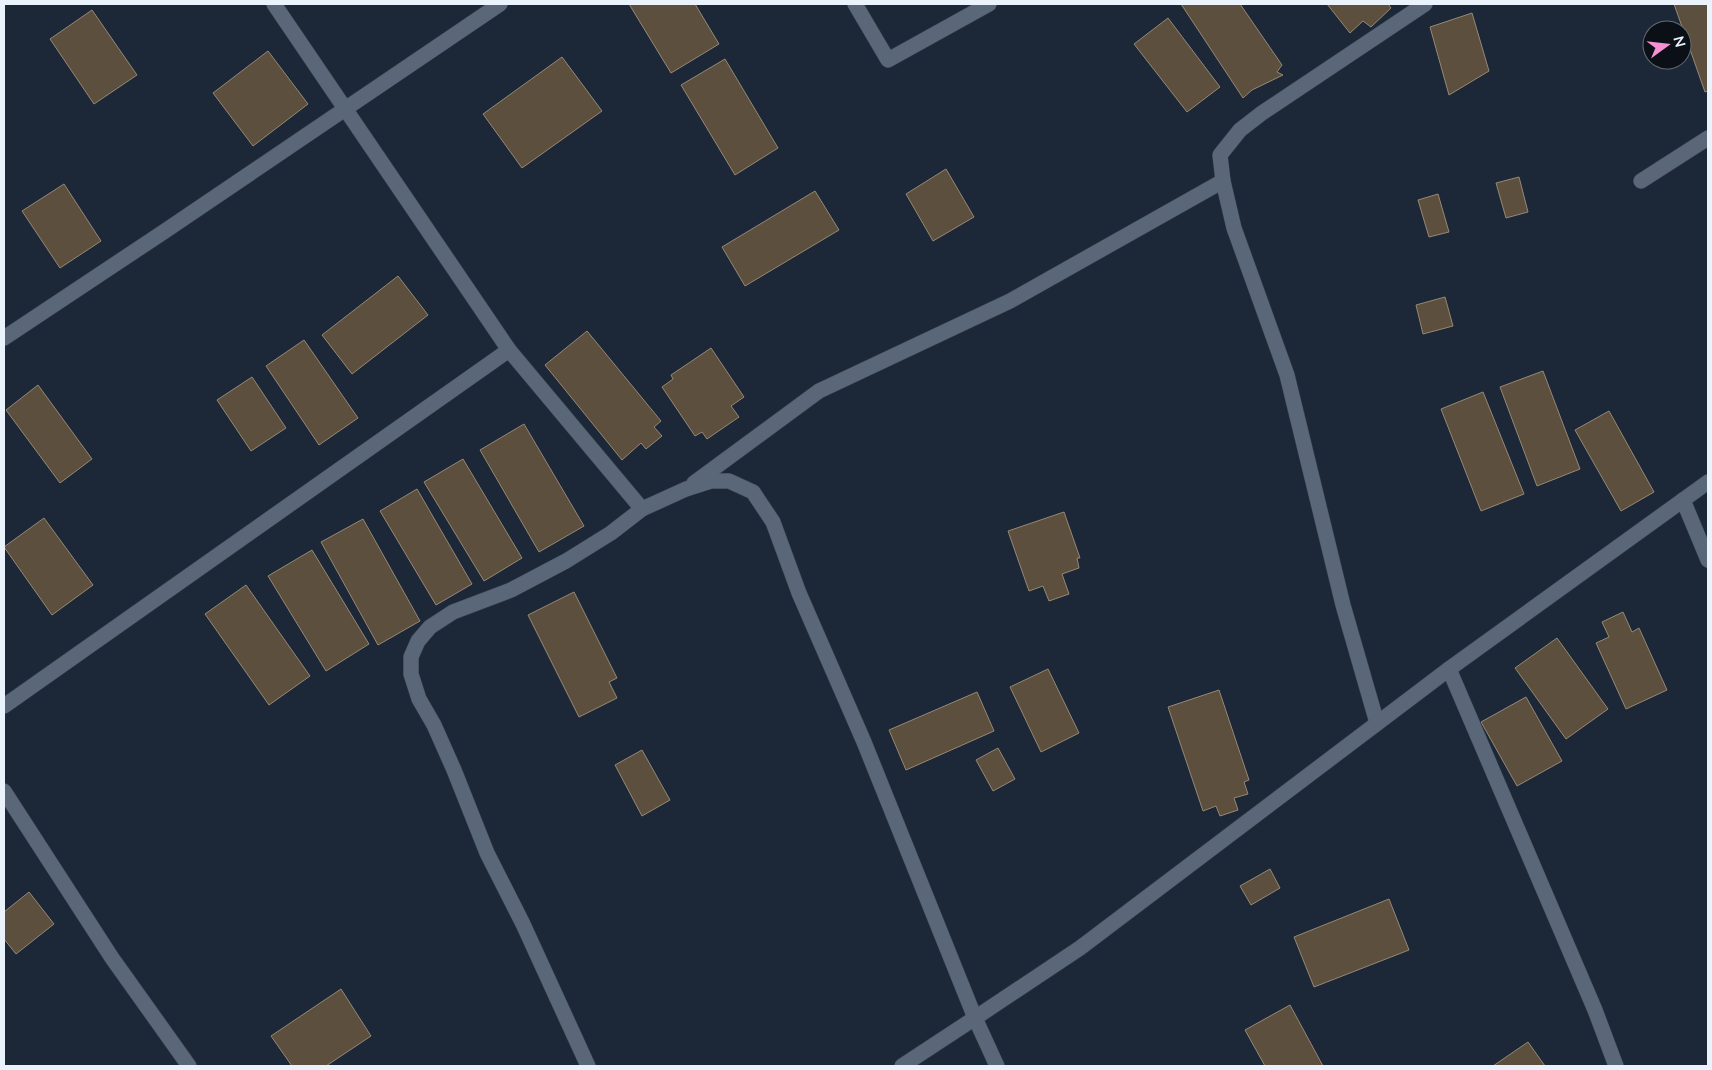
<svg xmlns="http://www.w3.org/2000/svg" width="1712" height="1070" font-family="Lato,sans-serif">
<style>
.building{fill:#5d4f3e;stroke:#978875}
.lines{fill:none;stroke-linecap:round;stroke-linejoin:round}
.street-casing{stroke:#38424f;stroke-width:16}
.street{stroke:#5a6779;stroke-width:15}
</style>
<rect width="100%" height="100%" fill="#1c2837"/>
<!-- building -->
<g class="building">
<path d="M629,4H695L719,44L671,73Z"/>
<path d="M1181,4H1240L1282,65L1277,72L1283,75L1252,90L1243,98Z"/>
<path d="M1327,4H1388L1391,8L1371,27L1363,21L1350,33Z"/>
<path d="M1674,4H1708V91L1705,92Z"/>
<path d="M92,10L137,75L94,104L50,39Z"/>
<path d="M1472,13L1489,71L1449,95L1430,27Z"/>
<path d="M1168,18L1220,87L1187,112L1134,44Z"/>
<path d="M268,51L308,104L253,146L213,93Z"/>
<path d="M562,57L602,111L522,168L483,114Z"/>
<path d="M725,59L778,148L735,175L681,85Z"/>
<path d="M946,169L974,217L933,241L906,194Z"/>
<path d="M1519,177L1528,212L1506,218L1496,183Z"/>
<path d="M64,184L101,241L60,268L22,211Z"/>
<path d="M815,191L839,230L745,286L722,247Z"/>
<path d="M1438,194L1449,232L1429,237L1418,200Z"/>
<path d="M398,276L428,315L352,374L322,335Z"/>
<path d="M1445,297L1453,326L1423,334L1416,305Z"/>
<path d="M587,331L661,421L654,427L662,436L646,449L641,443L622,460L545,365Z"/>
<path d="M304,340L358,418L319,445L266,366Z"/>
<path d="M711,348L744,397L731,406L739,417L707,439L702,432L695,436L662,387L673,379L671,375Z"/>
<path d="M1543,371L1580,469L1537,486L1500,387Z"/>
<path d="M252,377L286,428L251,451L217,400Z"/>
<path d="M38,385L92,459L60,483L6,410Z"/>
<path d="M1483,392L1524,494L1481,511L1441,409Z"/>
<path d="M1609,411L1654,492L1621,511L1575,430Z"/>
<path d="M524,424L584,526L539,552L480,450Z"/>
<path d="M463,459L522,558L484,581L424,482Z"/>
<path d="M417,489L472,584L436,605L380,511Z"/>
<path d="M1064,512L1080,558H1077L1079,568L1062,574L1069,594L1049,601L1043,586L1029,591L1008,531Z"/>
<path d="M44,518L93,585L52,615L4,547Z"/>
<path d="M363,519L420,621L378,645L321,542Z"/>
<path d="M312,550L369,644L326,671L268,576Z"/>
<path d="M246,585L310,676L269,705L205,614Z"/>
<path d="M574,592L617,678L609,682L617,698L579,717L528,615Z"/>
<path d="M1623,612L1632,632L1639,628L1667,690L1626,709L1596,643L1609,637L1602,622Z"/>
<path d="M1557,638L1608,709L1566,739L1515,668Z"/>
<path d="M1048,669L1079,733L1041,752L1010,687Z"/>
<path d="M1219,690L1249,780L1244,782L1248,794L1234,798L1238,810L1220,816L1216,806L1203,811L1168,707Z"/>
<path d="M977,692L994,731L906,770L889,730Z"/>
<path d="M1526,697L1562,761L1517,786L1481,722Z"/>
<path d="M998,748L1015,779L993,791L976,760Z"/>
<path d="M642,750L670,800L642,816L615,765Z"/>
<path d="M1270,869L1280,888L1251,905L1240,886Z"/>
<path d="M29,892L54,924L16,954L4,939V912Z"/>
<path d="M1389,899L1409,950L1314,987L1294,937Z"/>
<path d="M341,989L371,1036L326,1066H292L271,1036Z"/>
<path d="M1290,1005L1323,1066H1265L1245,1030Z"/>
<path d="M1528,1042L1545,1066H1493Z"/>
</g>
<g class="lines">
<!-- street casing -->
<g class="street-casing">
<g id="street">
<path d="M274,4L509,350L642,509L686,489L711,481H729L753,492L773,522L799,593L864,742L975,1018L902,1066"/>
<path d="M855,4L888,60L989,4"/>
<path d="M1641,181L1708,138"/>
<path d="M4,338L165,231L500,4"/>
<path d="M694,483L819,391L1010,301L1223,181"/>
<path d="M1683,500L1708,560"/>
<path d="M1449,669L1595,1010L1616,1066"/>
<path d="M4,706L509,350"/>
<path d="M1377,723L1343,605L1287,375L1234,228L1223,181L1220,155L1240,130L1262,113L1425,4"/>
<path d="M4,791L112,958L189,1066"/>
<path d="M588,1066L523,924L487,853L454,770L434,725L419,699L411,674V657L418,641L430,627L453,612L511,590L566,561L611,533L642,509"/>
<path d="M997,1066L975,1018L1080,948L1449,669L1708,482"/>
</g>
</g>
<!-- street -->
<use href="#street" class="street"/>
</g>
<!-- border -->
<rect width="1712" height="1070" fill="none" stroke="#eaf2fc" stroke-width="10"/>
<!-- north arrow -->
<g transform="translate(1667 45) rotate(75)"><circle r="24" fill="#0b1017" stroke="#646a73"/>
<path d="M0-4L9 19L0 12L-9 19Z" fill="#f591d2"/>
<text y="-8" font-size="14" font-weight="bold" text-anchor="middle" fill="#eaf2fc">N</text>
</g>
</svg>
